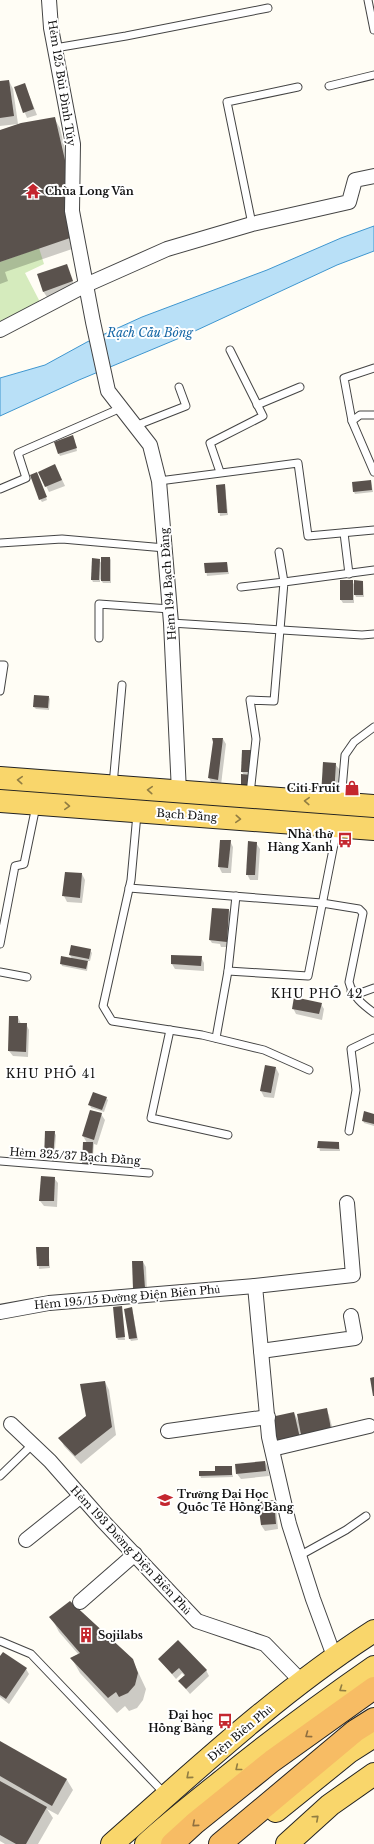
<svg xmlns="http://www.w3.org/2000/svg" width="374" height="1844" font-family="'Libre Baskerville',serif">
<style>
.green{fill:#d5ebbd}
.water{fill:#b9e0f7;stroke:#3f96cf}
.shadow{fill:#0003}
.building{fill:#5a524d}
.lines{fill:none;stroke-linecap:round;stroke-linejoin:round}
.service-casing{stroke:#444;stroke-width:9}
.minor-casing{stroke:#444;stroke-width:16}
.primary-casing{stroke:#222;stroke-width:24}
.trunk-casing{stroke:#222;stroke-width:24}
.service{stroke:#fff;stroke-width:7}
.minor{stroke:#fff;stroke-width:14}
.primary{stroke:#f9d66b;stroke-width:22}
.trunk{stroke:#f7bc64;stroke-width:22}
.oneway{stroke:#917d42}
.oneway2{stroke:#906f3f}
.labels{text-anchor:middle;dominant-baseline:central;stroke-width:4;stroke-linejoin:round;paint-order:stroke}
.street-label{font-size:11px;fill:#111;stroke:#fff}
.poi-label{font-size:11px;font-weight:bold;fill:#111;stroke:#fff;text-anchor:start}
.water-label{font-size:12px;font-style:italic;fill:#1768a6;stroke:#fff}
.neighbourhood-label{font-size:12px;letter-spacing:1px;fill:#111;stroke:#fff}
</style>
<rect width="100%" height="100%" fill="#fffdf5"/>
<!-- green -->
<path class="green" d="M39,248L44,264L25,273L40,302L0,322V262Z"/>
<!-- water -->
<path class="water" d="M374,226V251L337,265L182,337L79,380L0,416V378L45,365L87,342L142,317L267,270L341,238Z"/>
<!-- shadow -->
<g class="shadow">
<path d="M9,81L13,89L18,124L0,126V82Z"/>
<path d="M25,85L37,115L27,118L15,88Z"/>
<path d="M54,118L60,128L73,184L75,248L5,272L8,281L0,284V131Z"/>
<path d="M66,265L75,287L47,297L43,291Z"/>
<path d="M74,439L77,451L60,456L59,454Z"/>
<path d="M58,471L65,486L49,492L39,472Z"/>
<path d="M38,476L47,500L42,502L40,499Z"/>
<path d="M371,481L373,492L355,494L354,492Z"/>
<path d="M225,485L228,515L220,516L217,486Z"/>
<path d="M110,558L111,560V583H103L100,579V582H93L92,580L99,560L102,564Z"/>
<path d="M227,563L229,574L207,576L205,564Z"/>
<path d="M341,581H352L355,586L363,582L364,597H356L354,593V603H343L341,600Z"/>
<path d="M49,697L50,699L49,710L36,709L34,707Z"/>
<path d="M223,739L226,744L221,785L212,784L209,778Z"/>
<path d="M243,751L252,775H244L242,772Z"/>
<path d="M335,764L339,769L337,802L322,795Z"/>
<path d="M221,841H230L233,847L231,873H222L219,867Z"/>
<path d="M256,843L260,849L258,880H250L247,874Z"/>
<path d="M82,874L85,880L82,903L67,902L64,896Z"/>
<path d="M213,909L229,910L232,916L229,947H221L220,944L212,943L210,940Z"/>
<path d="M72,947L90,950L92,953L90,961H86L88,964L87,971L62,966L61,963L72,959L70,955Z"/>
<path d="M201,957L204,963V971L175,969L172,964Z"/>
<path d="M321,1004L324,1009L322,1020L296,1014L293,1008Z"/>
<path d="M18,1017L21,1024H26L29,1030L28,1057L13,1056L9,1051Z"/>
<path d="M276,1068L279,1074L274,1098L264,1097L261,1091Z"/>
<path d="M106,1098L108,1100L104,1112L91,1108L90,1105Z"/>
<path d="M101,1114L105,1120L97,1145L94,1144L92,1167H84L83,1164L84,1143H87L83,1136Z"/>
<path d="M374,1115V1126L364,1123L363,1120Z"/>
<path d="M54,1132L56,1135L54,1162L47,1161L45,1159Z"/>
<path d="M318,1142L339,1143L340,1151H320Z"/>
<path d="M54,1178L58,1183L57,1207L44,1206L40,1201Z"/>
<path d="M37,1248H48L50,1268L39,1269Z"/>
<path d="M143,1262L146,1267L147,1293L137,1294L134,1288Z"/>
<path d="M121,1307L125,1340H118L117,1338Z"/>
<path d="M132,1308L138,1340L131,1341L130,1339Z"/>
<path d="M105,1382L109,1390L116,1435L81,1464L64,1446L60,1438L87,1416Z"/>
<path d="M326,1409L329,1415L334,1434L305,1440L300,1432L302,1443L280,1448L294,1413L299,1422Z"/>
<path d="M265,1462L268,1467L269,1476L241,1479L237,1474Z"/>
<path d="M231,1467L233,1477L201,1478L200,1475Z"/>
<path d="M273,1502L276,1507L278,1529L265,1531L261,1525L260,1503Z"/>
<path d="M51,1617L132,1659L146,1689L143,1700L137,1708L129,1711L125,1706L117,1713L80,1673L72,1659L79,1655L59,1632Z"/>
<path d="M0,1658L26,1669L29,1674L9,1704L0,1697Z"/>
<path d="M159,1659L206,1670L209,1676L190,1694L180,1682L185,1676L182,1673L176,1679Z"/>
<path d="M0,1742L67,1780L73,1790L58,1815L47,1809L53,1818L38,1844H5L0,1841Z"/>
</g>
<!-- building -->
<g class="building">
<path d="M9,80L14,116L0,118V81Z"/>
<path d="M25,83L34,109L23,113L14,87Z"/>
<path d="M55,117L68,173L65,209L70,238L0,262V130L21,123Z"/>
<path d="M67,264L73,281L43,292L37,274Z"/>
<path d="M73,435L77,448L58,454L54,442Z"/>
<path d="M55,464L62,480L45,487L38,472Z"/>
<path d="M37,472L47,497L39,500L30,475Z"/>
<path d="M371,480L372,490L353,492L352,482Z"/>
<path d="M225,484L227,513H218L216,485Z"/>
<rect x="101" y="557" width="9" height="24"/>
<path d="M92,558L100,559L99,580H91Z"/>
<path d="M227,562L228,572L205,573L204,563Z"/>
<rect x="340" y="580" width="13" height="20"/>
<path d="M354,580L363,581V595H354Z"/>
<path d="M34,695L49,696L48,708L33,707Z"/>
<path d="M212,738H223L218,780L208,778L213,742Z"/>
<path d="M242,750H252L251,772H241Z"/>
<path d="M323,762L336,763L334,796H321Z"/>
<path d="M241,774L251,775L250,788L241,787Z"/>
<path d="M220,840H231L228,868L218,867Z"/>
<path d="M248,841L257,842L255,875H246Z"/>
<path d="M65,872L82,873L80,898L62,896Z"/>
<path d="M212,908L229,909L227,942L209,940Z"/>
<path d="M71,945L91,949L89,959L69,955Z"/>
<path d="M171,955L202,956L201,966L171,964Z"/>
<path d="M61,956L88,961L86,969L60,964Z"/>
<path d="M294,997L322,1003L319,1014L292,1009Z"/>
<path d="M9,1016H18V1023H27L26,1052L8,1051Z"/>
<path d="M265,1065L276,1067L271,1093L260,1091Z"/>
<path d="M93,1092L107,1097L102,1110L88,1105Z"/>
<path d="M90,1110L102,1113L94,1140L82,1136Z"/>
<path d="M364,1111L374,1114V1124L362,1121Z"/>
<path d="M45,1131H55L53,1159H44Z"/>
<path d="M318,1141L339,1142V1149L317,1148Z"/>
<path d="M83,1142H93L92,1165L82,1164Z"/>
<path d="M41,1176L55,1177L54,1201H39Z"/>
<path d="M36,1247H49V1266H37Z"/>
<path d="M132,1261H143L145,1288L133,1289Z"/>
<path d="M122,1306L125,1337L116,1338L113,1307Z"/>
<path d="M132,1307L137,1338L129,1339L124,1309Z"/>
<path d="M374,1377V1396H373L370,1378Z"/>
<path d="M105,1381L112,1427L75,1456L58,1438L86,1416L80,1384Z"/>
<path d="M327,1408L331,1429L301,1435L297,1414Z"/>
<path d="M294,1412L300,1438L276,1443L271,1417Z"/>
<path d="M265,1461L266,1471L236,1474L235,1464Z"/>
<path d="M215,1466H232V1475L199,1476V1471H215Z"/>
<path d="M274,1500L276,1524L261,1525L258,1502Z"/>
<path d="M70,1601L133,1659L138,1673L135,1685L128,1693L119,1697L116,1692L108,1698L70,1658L80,1653L49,1617Z"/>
<path d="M178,1640L207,1670L186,1689L178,1681L185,1675L179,1668L172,1674L158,1659Z"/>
<path d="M3,1652L27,1668L6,1699L0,1695V1656Z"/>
<path d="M0,1741L67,1779L52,1806L0,1776Z"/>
<path d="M0,1781L47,1807L26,1844H16L0,1835Z"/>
</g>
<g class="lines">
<!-- service casing -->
<g class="service-casing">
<g id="service">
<path d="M368,0L374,30"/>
<path d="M55,48L126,36L268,8"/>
<path d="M329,86L374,75"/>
<path d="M252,224L227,102L298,87"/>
<path d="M374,368L344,378L352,421L374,472"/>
<path d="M257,405L300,387"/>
<path d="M352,421L360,415H374"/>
<path d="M135,426L186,406L179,387"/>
<path d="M220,472L210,443L263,416L230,350"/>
<path d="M159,481L298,463L308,536L374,530"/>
<path d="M0,489L26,478L18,453L121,408"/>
<path d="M344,533L349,574"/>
<path d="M0,543L62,539L165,548"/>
<path d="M241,587L284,582L279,552"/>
<path d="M171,623L362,635L374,634"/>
<path d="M99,638V604L170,609"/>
<path d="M0,665H4L0,691"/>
<path d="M113,785L122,685"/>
<path d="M250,794L256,739L250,700L274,701L284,582L374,570"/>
<path d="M341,801L345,755L354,742L374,727"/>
<path d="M137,814L131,880L103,1006L112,1021L202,1035L264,1050L309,1070"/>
<path d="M129,888L322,903L359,909L363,913L349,982C353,997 362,1004 374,1013"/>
<path d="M0,944L15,866L24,864L36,806"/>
<path d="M228,971L308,976L337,829"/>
<path d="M0,972L27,977"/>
<path d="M351,991L363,992L374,988"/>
<path d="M170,1030L151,1118L228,1135"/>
<path d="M216,1038L228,971L236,896"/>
<path d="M349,1131L356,1090L351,1049L374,1038"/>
<path d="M0,1161L149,1173"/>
<path d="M0,1476L33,1444"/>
<path d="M299,1556L346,1530L366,1516"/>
<path d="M0,1641L31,1654L165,1794"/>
</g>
</g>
<!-- minor casing -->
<g class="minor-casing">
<g id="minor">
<path d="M49,0L51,28L73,144L72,211L93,322L108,391L150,445L159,481L171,623L179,792"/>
<path d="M0,330L86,285L167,249L252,224L349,202L355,180L374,176"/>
<path d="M0,1312L49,1303L255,1286"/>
<path d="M261,1351L355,1338L351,1316"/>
<path d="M11,1424L50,1461L101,1519L197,1621L265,1644L302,1682"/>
<path d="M168,1431L268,1417"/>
<path d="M272,1449L369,1426"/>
<path d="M26,1540L81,1496"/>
<path d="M80,1602L135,1554"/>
<path d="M334,1656L313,1599L289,1524L269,1437L255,1286L353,1275L347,1203"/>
</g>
</g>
<!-- primary casing -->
<g class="primary-casing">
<g id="primary">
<path d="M0,778L374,806"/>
<path d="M0,801L374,829"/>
<path d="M276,1811L349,1752L374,1736"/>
<path d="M112,1844C196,1770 279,1692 374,1631"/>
<path d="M146,1844C171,1821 197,1801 223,1780C272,1740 322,1703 374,1667"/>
<path d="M287,1844L330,1805L374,1774"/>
</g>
</g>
<!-- trunk casing -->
<g class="trunk-casing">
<g id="trunk">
<path d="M172,1844L195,1823L272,1761L374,1688"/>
<path d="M220,1844L355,1731L374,1719"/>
</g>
</g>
<!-- service -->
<use href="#service" class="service"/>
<!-- minor -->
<use href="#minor" class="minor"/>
<!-- primary -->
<use href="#primary" class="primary"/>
<!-- trunk -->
<use href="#trunk" class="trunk"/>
</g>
<!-- one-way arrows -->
<defs><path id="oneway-chevron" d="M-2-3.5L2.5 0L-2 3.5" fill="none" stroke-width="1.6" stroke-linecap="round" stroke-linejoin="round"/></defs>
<g class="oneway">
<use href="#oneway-chevron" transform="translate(20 780) rotate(-176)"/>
<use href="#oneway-chevron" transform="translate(150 790) rotate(-176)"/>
<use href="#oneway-chevron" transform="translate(307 801) rotate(-177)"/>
<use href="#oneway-chevron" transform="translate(67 806) rotate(4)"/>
<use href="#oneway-chevron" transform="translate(238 819) rotate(4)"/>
<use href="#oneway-chevron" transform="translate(342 1689) rotate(146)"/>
<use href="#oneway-chevron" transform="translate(238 1768) rotate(141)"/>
<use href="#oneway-chevron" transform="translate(189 1776) rotate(139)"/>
<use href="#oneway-chevron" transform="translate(316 1818) rotate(-42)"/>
</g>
<g class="oneway2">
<use href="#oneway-chevron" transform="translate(308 1735) rotate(144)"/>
<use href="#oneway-chevron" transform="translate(195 1824) rotate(139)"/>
</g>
<!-- icons -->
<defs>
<g id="temple-bare" transform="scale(1.2)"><path d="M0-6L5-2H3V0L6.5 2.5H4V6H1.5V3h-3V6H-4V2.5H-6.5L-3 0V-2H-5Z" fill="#c4262e" stroke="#fff" stroke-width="2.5" paint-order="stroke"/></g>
<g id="shop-bare" transform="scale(1.2)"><path d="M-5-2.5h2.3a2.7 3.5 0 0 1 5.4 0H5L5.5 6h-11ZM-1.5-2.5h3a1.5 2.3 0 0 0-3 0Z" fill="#c4262e" stroke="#fff" stroke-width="2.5" paint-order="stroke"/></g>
<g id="bus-bare" transform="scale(1.2)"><path d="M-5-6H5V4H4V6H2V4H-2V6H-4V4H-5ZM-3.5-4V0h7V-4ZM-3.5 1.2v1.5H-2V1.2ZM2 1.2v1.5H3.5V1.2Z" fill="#c4262e" stroke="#fff" stroke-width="2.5" paint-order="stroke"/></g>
<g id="university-bare" transform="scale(1.2)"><path d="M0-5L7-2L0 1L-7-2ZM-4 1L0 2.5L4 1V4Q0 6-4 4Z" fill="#c4262e" stroke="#fff" stroke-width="2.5" paint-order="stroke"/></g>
<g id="building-bare" transform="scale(1.2)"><path d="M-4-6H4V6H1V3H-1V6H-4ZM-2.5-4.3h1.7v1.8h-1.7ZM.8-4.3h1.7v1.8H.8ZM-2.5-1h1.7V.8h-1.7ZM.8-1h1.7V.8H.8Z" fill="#c4262e" stroke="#fff" stroke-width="2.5" paint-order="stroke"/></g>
</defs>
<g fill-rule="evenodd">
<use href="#temple-bare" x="33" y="191"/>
<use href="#shop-bare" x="352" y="788"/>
<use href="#bus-bare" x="345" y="840"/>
<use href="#university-bare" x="165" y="1500"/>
<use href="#building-bare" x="86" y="1635"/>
<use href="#bus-bare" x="225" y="1721"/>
</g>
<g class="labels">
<!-- street labels -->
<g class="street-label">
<text transform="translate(62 83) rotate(81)">Hẻm 125 Bùi Đình Túy</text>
<text transform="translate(168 584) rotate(-94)">Hẻm 194 Bạch Đằng</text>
<text transform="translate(187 815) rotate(4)">Bạch Đằng</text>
<text transform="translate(75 1156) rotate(4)">Hẻm 325/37 Bạch Đằng</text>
<text transform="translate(127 1297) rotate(-5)">Hẻm 195/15 Đường Điện Biên Phủ</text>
<text transform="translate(131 1550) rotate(47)">Hẻm 193 Đường Điện Biên Phủ</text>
<text transform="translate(240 1733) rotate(-40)">Điện Biên Phủ</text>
</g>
<!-- poi labels -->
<g class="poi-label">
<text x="45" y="191">Chùa Long Vân</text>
<text x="340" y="788" text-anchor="end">Citi Fruit</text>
<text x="333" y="834" text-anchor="end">Nhà thờ<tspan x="333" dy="13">Hàng Xanh</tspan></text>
<text x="177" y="1494">Trường Đại Học<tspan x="177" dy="13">Quốc Tế Hồng Bàng</tspan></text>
<text x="98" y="1635">Sojilabs</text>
<text x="213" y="1715" text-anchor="end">Đại học<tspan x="213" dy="13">Hồng Bàng</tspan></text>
</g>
<!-- water labels -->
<g class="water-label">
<text x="150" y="332">Rạch Cầu Bông</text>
</g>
<!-- neighbourhood labels -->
<g class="neighbourhood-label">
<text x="317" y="993">KHU PHỐ 42</text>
<text x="51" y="1073">KHU PHỐ 41</text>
</g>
</g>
</svg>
